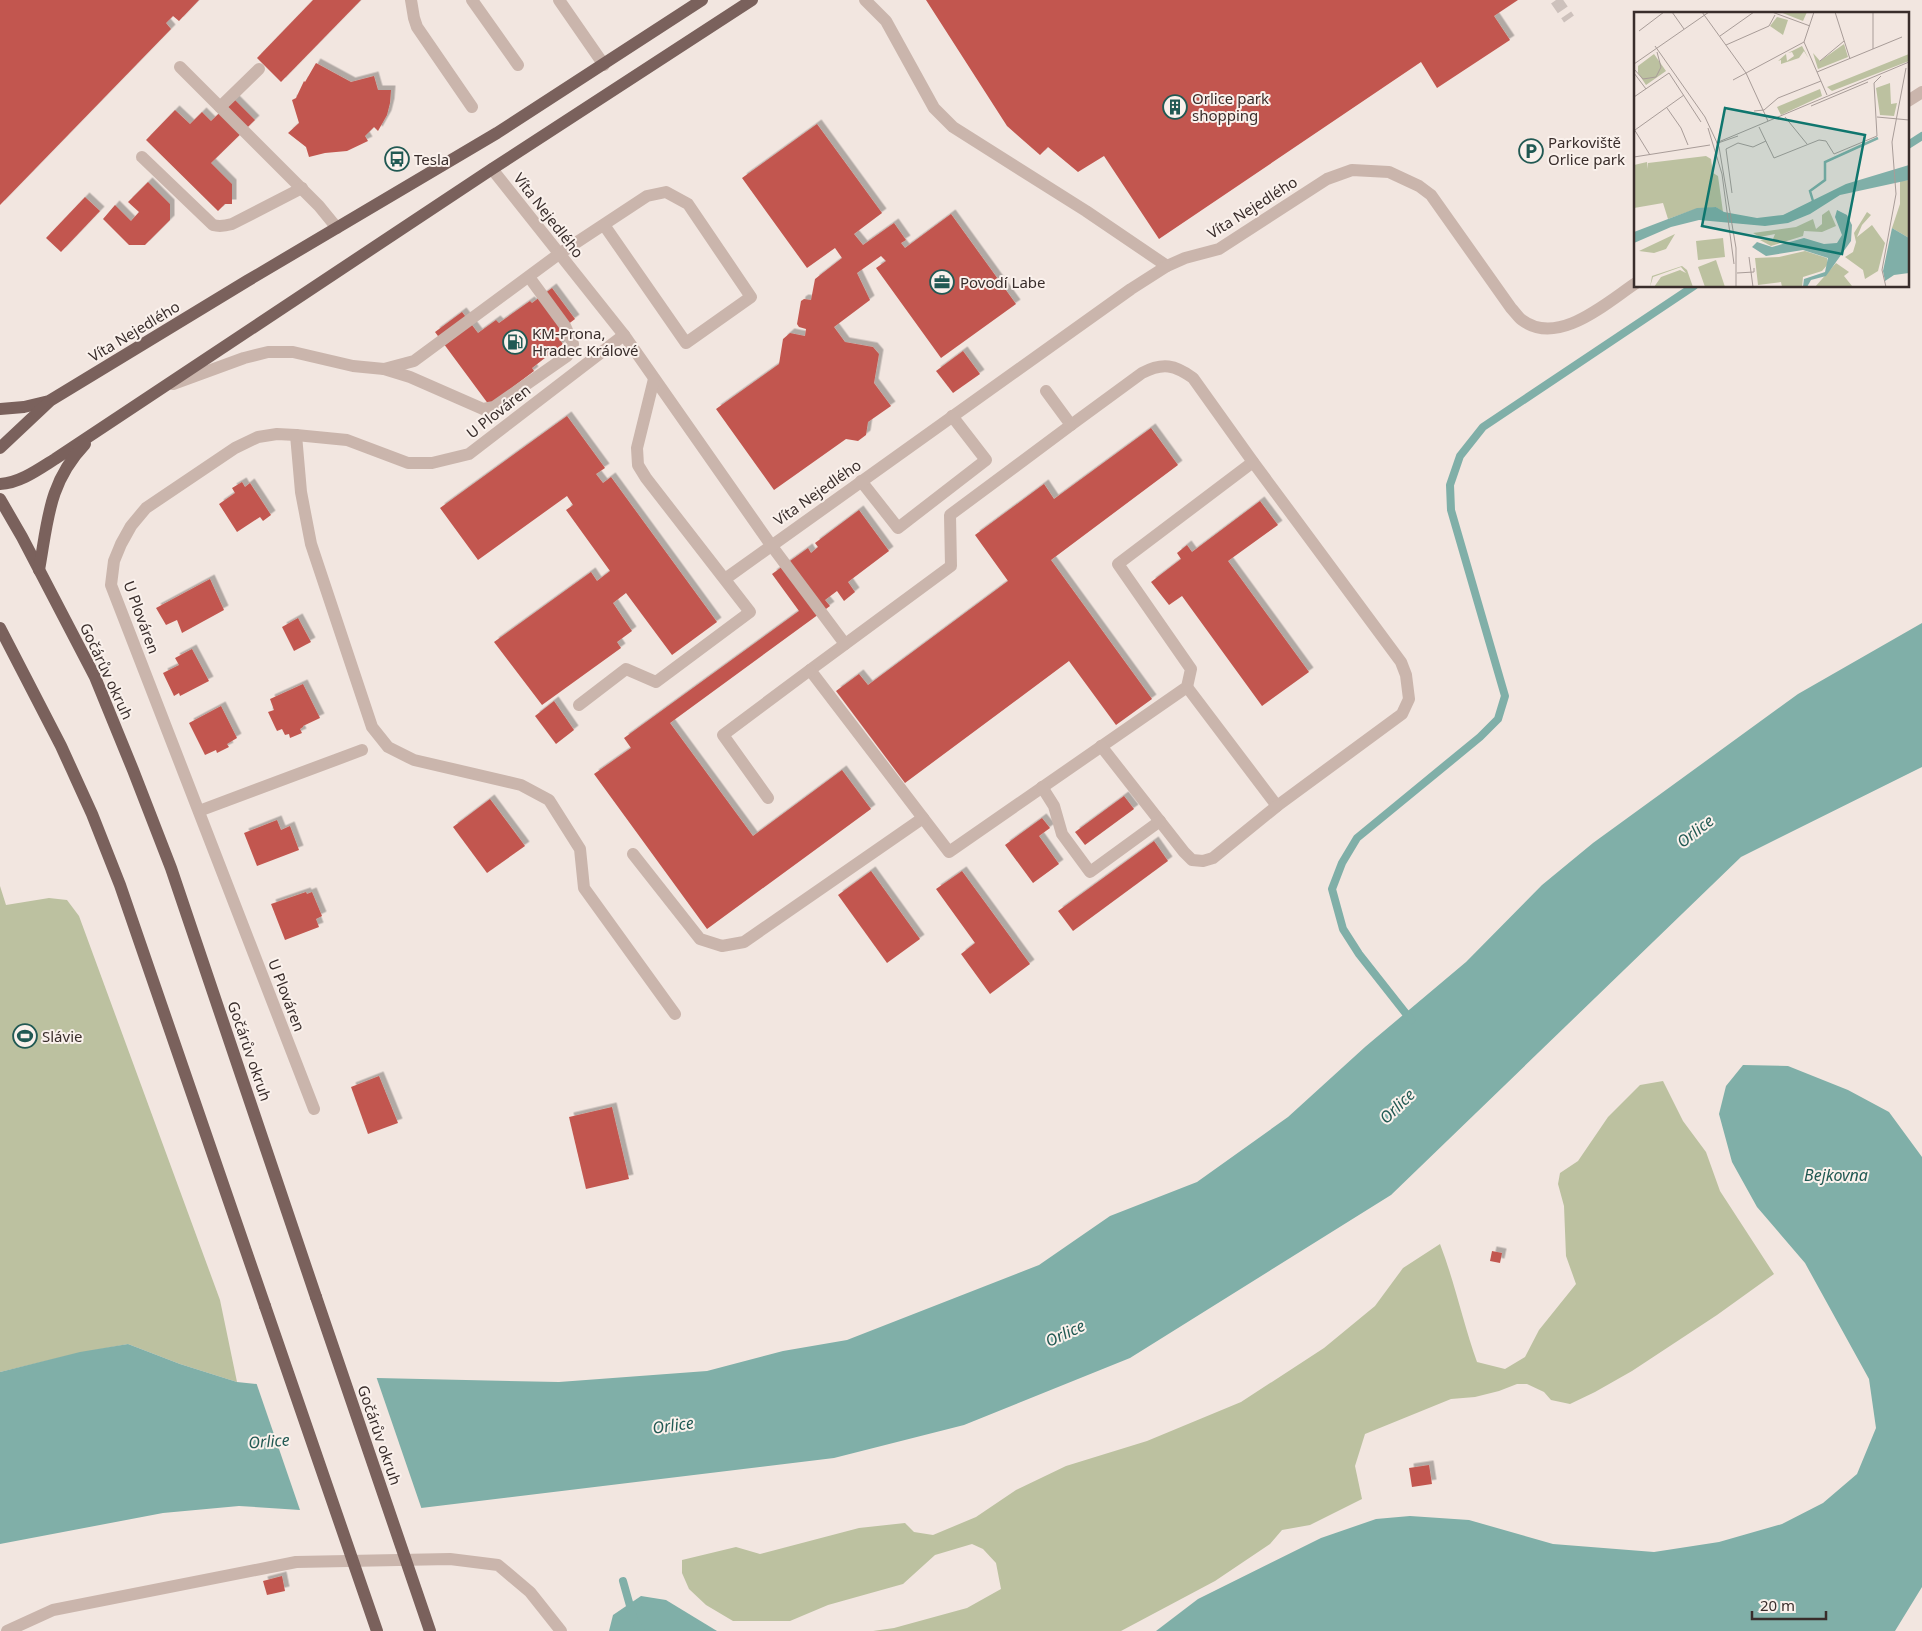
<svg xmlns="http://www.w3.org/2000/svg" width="1922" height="1631" font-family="'Noto Sans',sans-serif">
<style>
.green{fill:#bcc1a0}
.water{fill:#80afa8}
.pier{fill:#f2e6e0}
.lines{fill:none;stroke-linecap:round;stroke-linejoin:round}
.stream{stroke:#80afa8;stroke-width:8}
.building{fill:#c2574f;filter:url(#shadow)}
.minor-tunnel{stroke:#cdc1bc;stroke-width:12;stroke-dasharray:12 6;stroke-linecap:butt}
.minor{stroke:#cab5ac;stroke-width:12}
.major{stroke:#7a615c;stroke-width:12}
.major-bridge{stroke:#7a615c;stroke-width:12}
.labels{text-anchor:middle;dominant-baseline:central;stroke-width:4;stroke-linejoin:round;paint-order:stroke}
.poi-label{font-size:15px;fill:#392d2b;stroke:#faf1ec;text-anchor:start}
.street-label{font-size:15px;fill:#392d2b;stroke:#faf1ec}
.water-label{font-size:16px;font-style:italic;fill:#215953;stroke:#faf1ec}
.inset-river{fill:none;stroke:#80afa8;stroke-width:2.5}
.inset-road{fill:none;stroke:#a89c98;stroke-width:1}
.view{fill:#0f766e;fill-opacity:0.15;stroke:#0f766e;stroke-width:2.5}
.inset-edge{fill:none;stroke:#392d2b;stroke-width:2.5}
</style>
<defs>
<filter id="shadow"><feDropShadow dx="4.5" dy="-4.5" stdDeviation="0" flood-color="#0004"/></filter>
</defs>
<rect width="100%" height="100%" fill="#f2e6e0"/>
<!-- green -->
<g class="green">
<path d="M0,886L6,905L49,898L67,900L79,916L220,1300L237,1382L180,1364L128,1344L80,1353L0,1372Z"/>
<path d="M1663,1081L1683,1121L1706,1152L1720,1191L1774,1274L1717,1315L1632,1371L1595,1392L1570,1404L1551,1400L1544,1392L1527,1384H1517L1499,1391L1475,1397L1451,1399L1365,1434L1355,1466L1362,1499L1310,1525L1282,1530L1270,1544L1215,1581L1121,1631H873L894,1628L967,1608L1001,1589L996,1563L983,1549L972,1544L935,1555L903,1584L828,1605L790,1621H733L706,1605L689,1589L682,1573V1560L736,1547L760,1554L859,1528L905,1523L914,1532L933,1535L976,1517L1016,1490L1066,1466L1147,1441L1241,1402L1324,1348L1375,1306L1403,1268L1440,1244C1455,1283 1463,1323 1477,1362L1505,1369L1525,1357L1539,1330L1576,1284L1566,1256L1564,1206L1558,1184L1560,1173L1578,1161L1608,1117L1640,1085Z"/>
</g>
<!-- water -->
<g class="water">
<path d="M1922,623V767L1741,857L1391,1195L1130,1358L964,1425L834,1458L421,1508L300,1510L239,1506L163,1513L0,1544V1372L80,1352L128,1344L180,1364L237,1382L257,1384L377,1378L559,1382L707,1371L783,1351L847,1340L1039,1265L1110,1216L1197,1182L1288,1117L1365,1047L1466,962L1542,885L1593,843L1798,694Z"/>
<path d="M1743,1065L1788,1066L1848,1090L1889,1112L1922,1157V1587L1895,1631H1156L1198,1599L1321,1538L1376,1519L1410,1516L1469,1520L1553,1544L1654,1552L1719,1542L1782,1524L1823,1503L1857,1474L1876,1428L1869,1379L1805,1263L1757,1207L1732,1162L1719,1114L1726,1086Z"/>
<path d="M641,1596L666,1600L717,1631H609L613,1615Z"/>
</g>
<!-- pier -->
<path class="pier" d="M376,1376L422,1510L301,1513L256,1382Z"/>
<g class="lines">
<!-- stream -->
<g class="stream">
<path d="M1908,145L1922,136"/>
<path d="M1411,1020L1359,954L1343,929L1332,889L1342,863L1357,838L1480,737L1498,719L1505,696L1451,510L1450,485L1460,456L1483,427L1694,286"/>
<path d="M623,1581L634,1620L641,1631"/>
</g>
</g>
<!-- building -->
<g class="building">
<path d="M0,0H199L179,21L173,16L166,23L171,29L0,205Z"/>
<path d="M313,0H361L281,82L257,58Z"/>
<path d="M926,0H1518L1494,16L1510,40L1437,88L1421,62L1159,239L1104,156L1078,172L1048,147L1040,155L1007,126Z"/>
<path d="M316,63L351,82L374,76L378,90H391L390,103L387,115L378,131L374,127L365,136L368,141L347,151L325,153L309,157L306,147L288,133L299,123L292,100L296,98L304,81L305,82Z"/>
<path d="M234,99L255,120L211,163L232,184V204H225L218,211L146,140L175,110L190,124L202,112L211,121Z"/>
<path d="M817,124L882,213L854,234L863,245L894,223L906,240L901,243L905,248L951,214L1016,304L941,358L876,268L886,261L881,256L857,273L870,300L834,327L845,342L873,347L879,354L874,383L891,406L868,422L866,435L858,441L846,439L774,490L716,409L779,364L783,339L790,333L805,336L806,329L799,327L797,324L801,301L804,299L811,300L815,279L842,258L835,248L807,268L742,178Z"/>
<path d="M148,182L170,204V220L145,245H129L103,219L115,205L131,221L139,212L128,202Z"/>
<path d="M85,197L100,211L61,252L46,238Z"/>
<path d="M552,288L575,319L555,334L563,344L532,368L534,371L489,405L435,332L462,312L478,333L496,320L499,323L530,301L532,303Z"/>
<path d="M963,351L980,374L953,393L936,371Z"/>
<path d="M567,416L605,468L596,474L603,483L611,477L717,622L672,655L626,593L613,603L632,631L617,642L621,648L542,705L494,642L591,572L597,581L610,571L566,510L573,505L567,496L478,560L440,508Z"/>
<path d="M1151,428L1178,465L1051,560L1152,699L1116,725L1069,661L905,783L836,691L859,674L868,685L1008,581L975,535L1044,484L1054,499Z"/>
<path d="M242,482L245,487L250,483L271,515L263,521L260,517L237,532L219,504L235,493L232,488Z"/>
<path d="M1260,501L1278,525L1228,561L1309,672L1262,706L1182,596L1169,605L1151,582L1181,559L1177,553L1187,545L1192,552Z"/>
<path d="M859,510L889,551L848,582L855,592L844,601L837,591L825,600L830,606L670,723L753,836L842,770L871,809L707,929L594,774L631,748L624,738L799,611L772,574L808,548L811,553L818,547L815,543Z"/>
<path d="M210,579L224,610L182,633L177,620L166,625L156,608Z"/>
<path d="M298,618L311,642L294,651L282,627Z"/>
<path d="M192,649L209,681L180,696L179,693L174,696L163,673L179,665L175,658Z"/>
<path d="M303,684L320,718L303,726V727L300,729L302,733L290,738L289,734L285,735L282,729L277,731L275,727L268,712L274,710L270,699Z"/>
<path d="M554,701L574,730L556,744L535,716Z"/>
<path d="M221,706L237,738L227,744L229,747L217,753L216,750L205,755L189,723Z"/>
<path d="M1124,796L1134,809L1085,845L1075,832Z"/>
<path d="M490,799L525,846L487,873L453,827Z"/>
<path d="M1042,818L1050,828L1039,836L1059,864L1033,883L1005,845Z"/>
<path d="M277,820L281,830L290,826L299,850L257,866L244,833Z"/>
<path d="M1154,841L1168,861L1073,931L1058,911Z"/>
<path d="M871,871L920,939L887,963L838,895Z"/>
<path d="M962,871L1030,964L990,994L961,954L975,943L936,889Z"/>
<path d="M306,892L307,894L312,892L322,916L316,919L319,927L285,940L271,904Z"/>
<path d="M379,1076L398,1123L368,1134L351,1087Z"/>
<path d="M612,1107L629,1179L586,1189L569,1117Z"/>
<path d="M1492,1251L1502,1253L1500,1263L1490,1261Z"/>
<path d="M1429,1465L1432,1484L1412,1487L1409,1468Z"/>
<path d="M282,1576L285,1591L267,1595L263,1581Z"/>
</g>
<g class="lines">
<!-- minor-tunnel -->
<path class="minor-tunnel" d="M1556,0L1569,19"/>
<!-- minor -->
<g class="minor">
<path d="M411,0L414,18L417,27L472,107"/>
<path d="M472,0L518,65"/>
<path d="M559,0L604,65"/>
<path d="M865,0L886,21L934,108L953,127L1086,211L1167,266"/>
<path d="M180,67L319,206L337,228"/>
<path d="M1908,101L1922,92"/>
<path d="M220,107L259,69"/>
<path d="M142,157L213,225C220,227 225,226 232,224L302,188"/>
<path d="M492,169L624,335L771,545L845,644"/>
<path d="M384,369L410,377L483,409L494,407L567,356L573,344L565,326L529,277"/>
<path d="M173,384L244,358L268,352H293L353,366L384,369L414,361L559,254L647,196L666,192L688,204L751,297L686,343L604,225"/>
<path d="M1046,391L1071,425L950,515L951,566L810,670L949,852L1187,687L1191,669L1118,564L1253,462"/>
<path d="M1071,425L1142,373C1163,362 1175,365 1193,378L1253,462L1401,662L1406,675L1409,699L1402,714L1277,806L1187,687"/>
<path d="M296,435L301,492L311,544L372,727L388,747L414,760L521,785L549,800L580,849L584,888L675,1014"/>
<path d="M861,481L898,528L986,460L952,416"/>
<path d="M725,579L1131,289L1167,266L1185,258L1219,249L1327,179L1352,170L1389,172L1419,186L1431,195L1511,308C1515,312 1518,317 1522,320C1558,347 1606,303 1636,283"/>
<path d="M579,705L626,669L656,682L750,612L646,478L638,465L637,448L654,379"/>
<path d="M1101,746L1184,852L1192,860L1203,861L1213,858L1277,806"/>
<path d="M1042,787L1054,806L1062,834L1090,872L1160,821"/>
<path d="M768,798L723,735L810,670"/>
<path d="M199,811L362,750"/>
<path d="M633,854L700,939L722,946L744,942L923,818"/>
<path d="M314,1109L111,585L114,561L121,544L131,526L146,508L235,448L258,437L277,434L296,435L347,440L408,463H432L469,454L624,335"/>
<path d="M7,1631L53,1610L296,1562L450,1559L498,1565L530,1592L561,1631"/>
</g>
<!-- major -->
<g class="major">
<path d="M0,409L24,407L49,401"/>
<path d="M0,448L51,400L247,281L497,133L702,0"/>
<path d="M0,484C20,483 39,469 55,459L492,169L752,0"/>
<path d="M0,499L22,537L95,677L133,770L171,868L316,1297"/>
<path d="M39,570C48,521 48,483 85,444"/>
<path d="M0,628L61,746L92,814L120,885L265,1306"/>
</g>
<!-- major-bridge -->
<g class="major-bridge">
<path d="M316,1297L430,1631"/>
<path d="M265,1306L377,1631"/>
</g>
</g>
<!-- icons -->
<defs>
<g id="building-ring" transform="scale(1.25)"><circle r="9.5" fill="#faf1ec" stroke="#215953" stroke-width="1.5"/><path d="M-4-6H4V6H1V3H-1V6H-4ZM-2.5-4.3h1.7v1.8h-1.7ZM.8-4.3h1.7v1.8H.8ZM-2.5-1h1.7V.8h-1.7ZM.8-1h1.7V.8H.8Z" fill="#215953"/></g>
<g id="parking-ring" transform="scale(1.25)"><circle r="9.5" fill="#faf1ec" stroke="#215953" stroke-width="1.5"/><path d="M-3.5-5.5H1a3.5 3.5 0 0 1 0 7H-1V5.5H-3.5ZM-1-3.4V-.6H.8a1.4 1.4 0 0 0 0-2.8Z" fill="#215953"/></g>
<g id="bus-ring" transform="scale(1.25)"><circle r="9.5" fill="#faf1ec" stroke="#215953" stroke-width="1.5"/><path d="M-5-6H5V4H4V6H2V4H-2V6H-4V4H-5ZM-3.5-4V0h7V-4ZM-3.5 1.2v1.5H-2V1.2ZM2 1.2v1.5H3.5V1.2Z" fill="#215953"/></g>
<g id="office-ring" transform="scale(1.25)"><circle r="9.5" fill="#faf1ec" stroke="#215953" stroke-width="1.5"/><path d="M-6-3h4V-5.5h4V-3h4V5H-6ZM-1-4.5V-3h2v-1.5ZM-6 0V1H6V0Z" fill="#215953"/></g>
<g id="fuel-ring" transform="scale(1.25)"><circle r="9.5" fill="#faf1ec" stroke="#215953" stroke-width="1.5"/><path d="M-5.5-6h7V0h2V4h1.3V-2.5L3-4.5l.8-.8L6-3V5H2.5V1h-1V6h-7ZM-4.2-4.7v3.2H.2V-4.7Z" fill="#215953"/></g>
<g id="stadium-ring" transform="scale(1.25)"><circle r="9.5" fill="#faf1ec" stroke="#215953" stroke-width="1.5"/><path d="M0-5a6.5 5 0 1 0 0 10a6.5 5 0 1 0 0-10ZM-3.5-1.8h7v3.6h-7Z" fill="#215953"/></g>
</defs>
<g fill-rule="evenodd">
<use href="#building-ring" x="1175" y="107"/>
<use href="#parking-ring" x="1531" y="151"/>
<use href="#bus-ring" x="397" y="159"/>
<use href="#office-ring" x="942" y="282"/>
<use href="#fuel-ring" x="515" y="342"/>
<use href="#stadium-ring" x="25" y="1036"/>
</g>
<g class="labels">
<!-- poi labels -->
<g class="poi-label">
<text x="1192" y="98">Orlice park<tspan x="1192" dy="17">shopping</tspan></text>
<text x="1548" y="142">Parkoviště<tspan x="1548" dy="17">Orlice park</tspan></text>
<text x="414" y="159">Tesla</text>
<text x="960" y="282">Povodí Labe</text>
<text x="532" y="333">KM-Prona,<tspan x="532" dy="17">Hradec Králové</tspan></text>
<text x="42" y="1036">Slávie</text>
</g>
<!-- street labels -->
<g class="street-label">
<text transform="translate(1252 207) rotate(-32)">Víta Nejedlého</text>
<text transform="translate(549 215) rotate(52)">Víta Nejedlého</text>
<text transform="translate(134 331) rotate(-31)">Víta Nejedlého</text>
<text transform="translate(498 411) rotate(-38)">U Plováren</text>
<text transform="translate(817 492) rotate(-35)">Víta Nejedlého</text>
<text transform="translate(142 617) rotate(70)">U Plováren</text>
<text transform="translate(107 671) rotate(65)">Gočárův okruh</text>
<text transform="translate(287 995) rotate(69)">U Plováren</text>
<text transform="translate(250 1051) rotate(71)">Gočárův okruh</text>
<text transform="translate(380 1435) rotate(71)">Gočárův okruh</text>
</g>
<!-- water labels -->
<g class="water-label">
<text transform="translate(1695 831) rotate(-38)">Orlice</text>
<text transform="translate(1397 1106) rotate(-44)">Orlice</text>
<text x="1836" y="1175">Bejkovna</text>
<text transform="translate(1065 1333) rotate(-25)">Orlice</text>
<text transform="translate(673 1425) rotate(-8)">Orlice</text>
<text transform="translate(269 1441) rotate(-4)">Orlice</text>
</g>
</g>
<!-- overview -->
<g transform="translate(1634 12)">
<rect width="275" height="275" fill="#f2e6e0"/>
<path d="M146,0L151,1L173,0L169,9ZM143,5L154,8L149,23L136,14ZM210,32L214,45L184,57L179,41L186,49ZM168,34L175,47L170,39L165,46L147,52V48L144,49L152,42L153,49L160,44L158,40L154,41ZM20,42L32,59L12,73L4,61V54ZM275,42V49L239,63L198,79L193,75ZM256,71L257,92L263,91L260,104L246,103L242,76ZM186,77L188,84L147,103L143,95ZM72,144L77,147L79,161L84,164L89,200L82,195L59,198L34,207L29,191L0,196V153L13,150L14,157V151ZM275,168V226L258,216L266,192V169ZM195,198L202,214L188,220L170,219L169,224L137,234L126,228L139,227L141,222L126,225L119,221L162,215L179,207L182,217L188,212V203ZM233,200L237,203L228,213L223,225L238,213L251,231L244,259L231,267L229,258L211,245L219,240L222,230L220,221ZM41,222L32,237L20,241L5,239ZM89,226L91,245L64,248L62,229ZM171,239L193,246L194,252L188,259L169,265L168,275H148L147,270L124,273L121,246L145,245ZM82,248L91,275H71L64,255ZM202,251L215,260L210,264L218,274L181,275ZM48,254L53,258L59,275H20L27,265L46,258L52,261L47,255L19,265L16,275L18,264Z" fill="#bcc1a0"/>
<path d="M275,153V168L206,183L176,202L154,211L131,214L65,208L37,215L0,231V220L63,196L82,195L90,200L123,206L149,203L212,172ZM203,198L213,203L218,213L217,229L192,264L177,268L173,275H169L170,267L191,260L194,246L169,238L132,244L118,235L123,230L138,235L170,226L190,232L203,231L208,223L201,205ZM258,216L275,226V261L260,263L251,269L249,259Z" fill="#80afa8"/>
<path class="inset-river" d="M179,189L176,179L191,168V150L244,126"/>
<path class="inset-road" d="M38,0L50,17M68,0L112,61L134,109M138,0L176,14M180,0L170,30L193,83M201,0L216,47M5,19L30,0M86,24L120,0M92,33L135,14L141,3M21,34L71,105L85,135L102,236V275M239,37V0M186,49L210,29M0,52L75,0M0,57L9,67L22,65L27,55L23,40M183,60L268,25M0,61L12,77M99,68L170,30M0,85L35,61L67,110M177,94L234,70M33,96L47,116L54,133M120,99L130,98L144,86L187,69M151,105L173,132M243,105L275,108M125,115L140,146L185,128L192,129L200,142L243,124L240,71L247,64M74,116L88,162L100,252M0,117L16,143M1,118L50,83M82,131L275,50M84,131L104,124M0,145L76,133M98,181L92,137L104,131L119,135L132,129M115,245L119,275M103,261L120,260V256M252,275L248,258L262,182L258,130L272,56"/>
<path class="view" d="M91,96L231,123L208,242L68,214Z"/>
<rect width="275" height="275" class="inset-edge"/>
</g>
<!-- scale -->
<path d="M1752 1611v8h74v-8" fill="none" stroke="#392d2b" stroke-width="2.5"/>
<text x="1760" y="1611" font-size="15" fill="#392d2b" stroke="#faf1ec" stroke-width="4" paint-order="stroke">20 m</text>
</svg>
